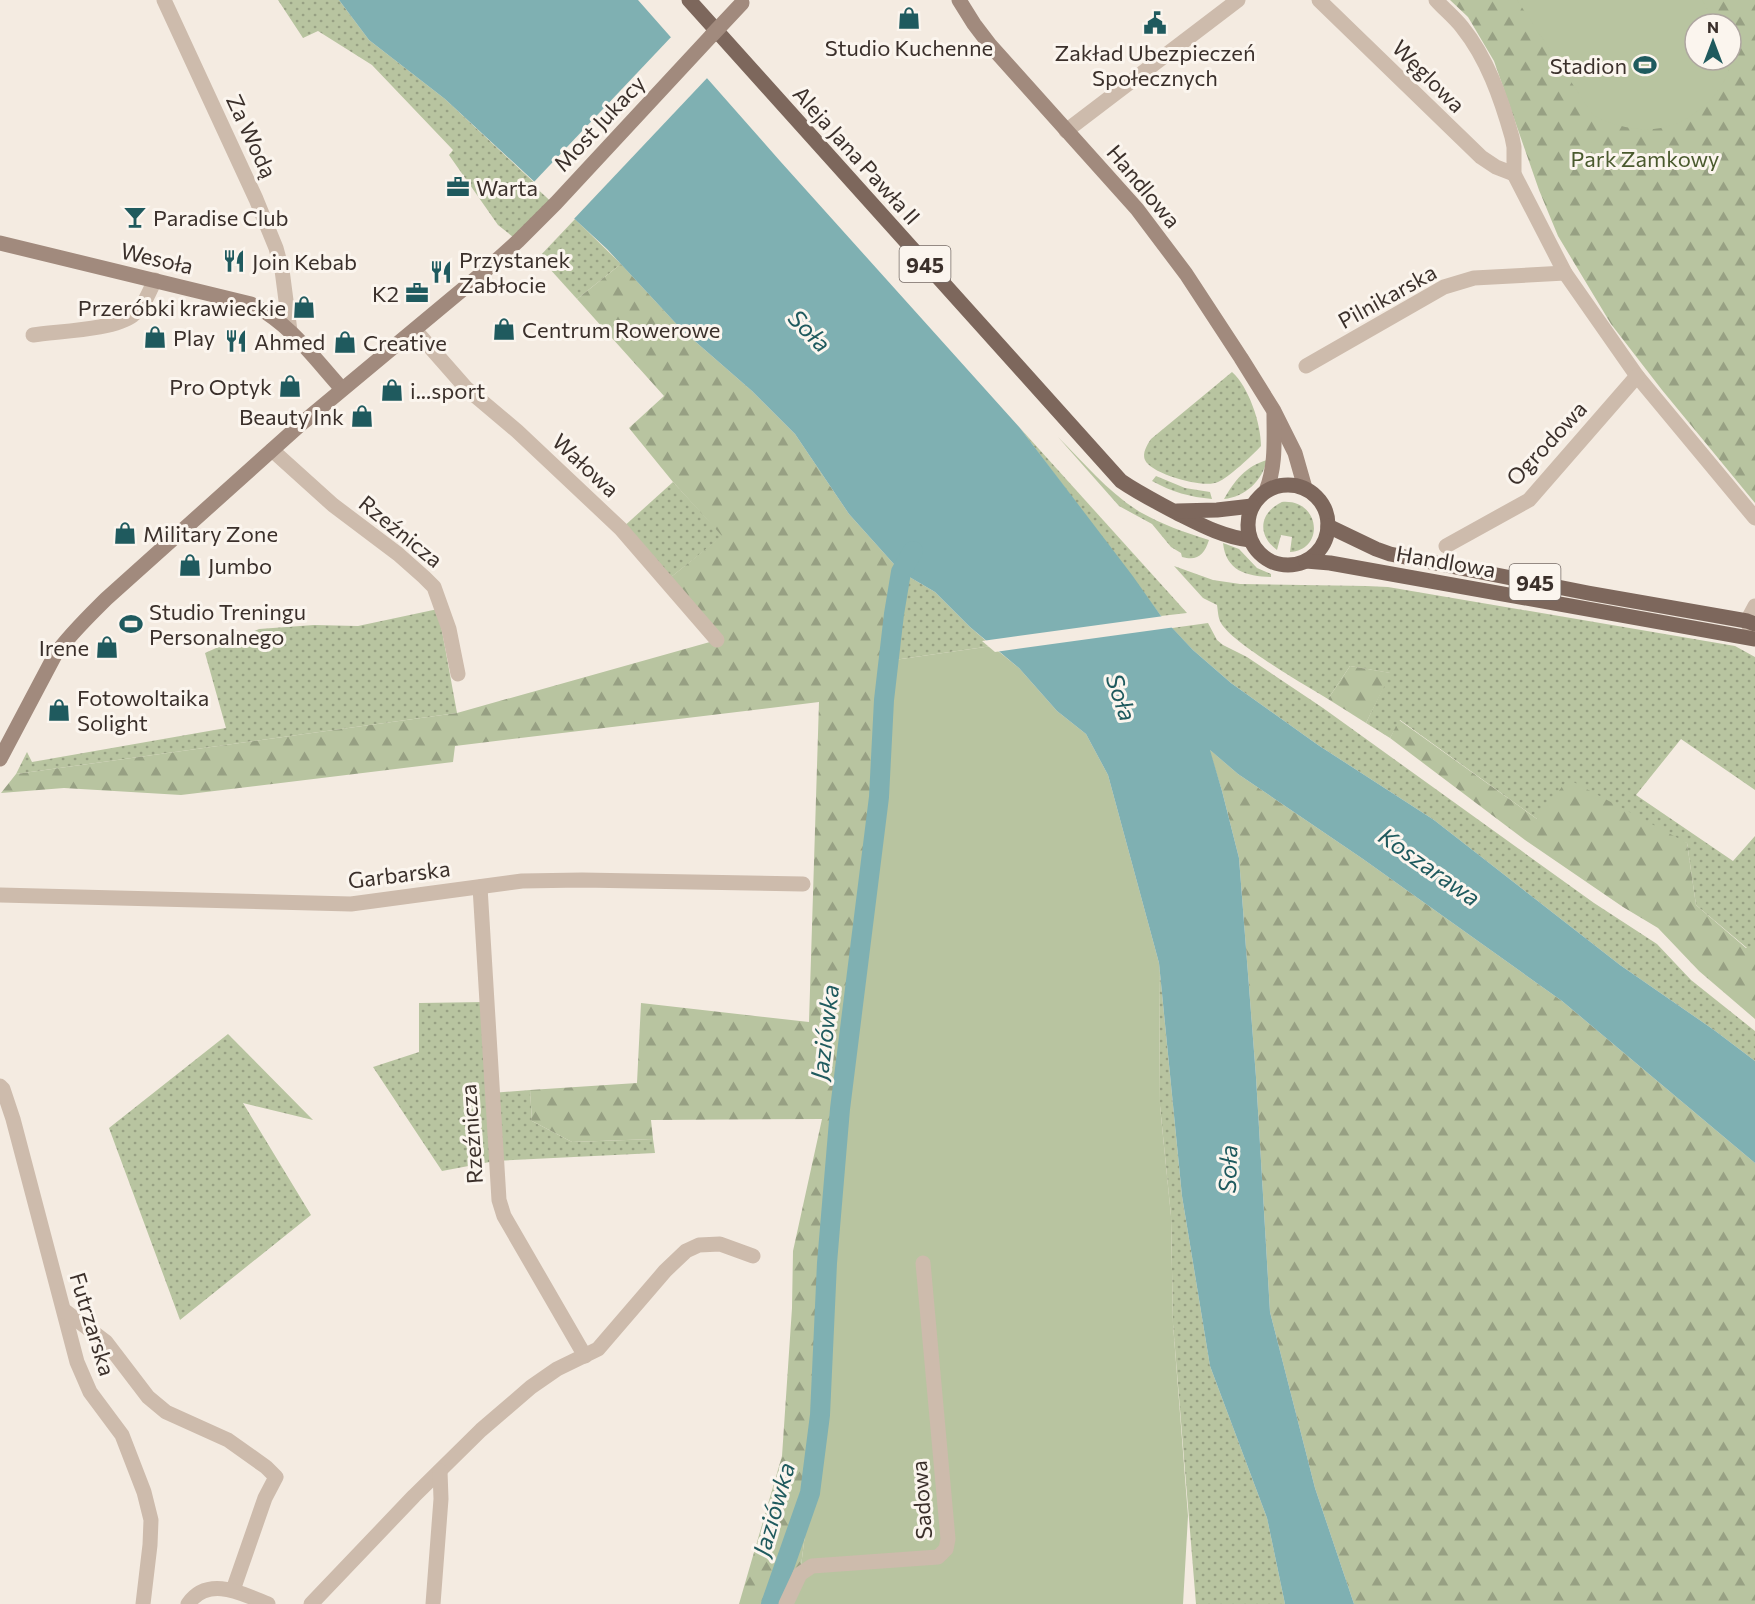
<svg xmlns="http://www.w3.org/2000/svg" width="1755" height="1604" font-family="Commissioner,sans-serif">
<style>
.grass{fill:url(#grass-dots)}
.forest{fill:url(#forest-firs);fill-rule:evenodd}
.pitch{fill:#b8c4a0}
.water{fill:#7fb0b2}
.pier{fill:#f4ebe1}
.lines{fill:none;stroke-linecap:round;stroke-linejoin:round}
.canal{stroke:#7fb0b2;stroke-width:20}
.street{stroke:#cdbbac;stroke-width:15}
.secondary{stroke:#a18a7d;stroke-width:15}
.primary{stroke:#7d675c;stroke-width:15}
.secondary-bridge{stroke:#a18a7d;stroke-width:15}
.labels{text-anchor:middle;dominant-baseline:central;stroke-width:6;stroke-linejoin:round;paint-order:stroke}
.shield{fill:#fbf5ee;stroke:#756b66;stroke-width:1.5}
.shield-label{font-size:21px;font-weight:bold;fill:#3b302b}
.poi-label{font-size:22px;fill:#3b302b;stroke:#fbf5ee;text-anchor:start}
.street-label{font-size:22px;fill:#3b302b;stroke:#fbf5ee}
.park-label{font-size:22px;fill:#4a5a2e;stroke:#fbf5ee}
.water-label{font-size:24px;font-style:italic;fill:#1f5a5e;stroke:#fbf5ee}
</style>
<defs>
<pattern id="grass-dots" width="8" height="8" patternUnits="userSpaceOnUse" patternTransform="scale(1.5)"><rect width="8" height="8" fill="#b8c4a0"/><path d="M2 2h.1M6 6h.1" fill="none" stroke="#97a083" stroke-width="1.8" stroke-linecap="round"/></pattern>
<pattern id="forest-firs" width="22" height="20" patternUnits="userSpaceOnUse" patternTransform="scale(1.5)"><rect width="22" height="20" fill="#b8c4a0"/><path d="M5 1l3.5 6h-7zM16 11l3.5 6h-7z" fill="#97a083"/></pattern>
</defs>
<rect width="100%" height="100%" fill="#f4ebe1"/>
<!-- grass -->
<g class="grass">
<path d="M278,0H339L369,40L445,99L556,203L518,241L498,225L449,155L453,150L372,65L318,31L303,38Z"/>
<path d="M575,219L621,264L577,299L539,257Z"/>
<path d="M1232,372C1249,387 1261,424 1261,446C1253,455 1228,478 1218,482C1204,489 1151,474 1145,460C1142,453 1147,445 1151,439Z"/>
<path d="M1020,428L1187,613L1161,616Z"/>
<path d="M1058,437C1084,463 1109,493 1140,512C1161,524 1186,533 1209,540C1204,555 1198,561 1182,557L1181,553L1171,547L1152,524L1119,506Z"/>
<path d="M1267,460C1262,481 1245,497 1224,499C1234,481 1246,466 1267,460Z"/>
<path d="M1156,476L1185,488L1210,492L1212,499C1190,497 1172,492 1152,481Z"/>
<path d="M673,482L723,536L666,581L621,529Z"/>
<path d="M1282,502C1321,499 1325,550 1290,552L1292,537L1281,535L1277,550C1257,535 1259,513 1282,502Z"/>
<path d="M1223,543L1239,549L1257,568L1271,574V577C1246,576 1226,571 1223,543Z"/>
<path d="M1174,566L1213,580L1240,584L1366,586L1388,587L1735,646L1755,657V790L1681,739L1636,795L1733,861L1755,836V948H1747L1696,905L1687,843L1537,819L1400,720L1390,738L1366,723L1390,673L1350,666L1328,699C1305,685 1232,643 1221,623C1218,618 1218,611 1217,605L1203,598Z"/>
<path d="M901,572L935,592L970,627L992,646L887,661Z"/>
<path d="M438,609L457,713L16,774L27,752L32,762L226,728L205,653L259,629L314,625L358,626Z"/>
<path d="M1208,623L1217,640L1223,645L1247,657L1323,708L1594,903L1657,944L1691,980L1755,1031V1061L1714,1030L1620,965L1434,820L1318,745L1231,683L1193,650L1172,628Z"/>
<path d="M1159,963L1182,1196L1210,1366L1267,1518L1285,1604H1196L1173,1324L1171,1216L1160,1106Z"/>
<path d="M486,1002L491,1093L530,1090L532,1121L572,1142L653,1139L655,1153L495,1161L442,1171L373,1067L419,1052V1003Z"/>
<path d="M228,1034L313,1120L243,1103L311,1215L180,1320L109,1128Z"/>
</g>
<!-- forest -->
<g class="forest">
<path d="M1450,0H1755V503L1662,390L1611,324L1558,236L1539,190L1494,61L1468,17ZM1695,24H1731V60H1695Z"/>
<path d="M621,264L681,329L752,391L795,434L849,514L901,572L887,661L879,797L840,1109L827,1263L820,1415L800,1574L786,1604H739L782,1456L792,1308L793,1251L822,1119L651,1120L653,1139L572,1142L532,1121L530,1090L637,1083L641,1003L809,1022L819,702L455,746L453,762L181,795L64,788L1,793L16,774L457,713L717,640L666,581L722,536L673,482L629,428L664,396L577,299Z"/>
<path d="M1350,666L1391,673L1366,723L1328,699Z"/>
<path d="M1399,720L1537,819L1568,779L1687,843L1696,905L1746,948H1755V1019L1699,971L1658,928L1623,907L1525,840L1390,738Z"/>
<path d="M1209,749L1238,774L1363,859L1562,1001L1755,1163V1604H1354L1315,1488L1270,1312L1256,1077L1239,858L1222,791Z"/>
</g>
<!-- pitch -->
<g class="pitch">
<path d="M1517,0H1702L1716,24H1695V60H1731C1728,91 1692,123 1661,128C1638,132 1613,126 1593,115Z"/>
<path d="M992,646L1019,668L1057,711L1086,734L1108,775L1159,963L1160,1106L1171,1216L1173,1324L1188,1516L1183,1604H786L800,1574L820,1415L827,1263L840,1109L879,797L887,661Z"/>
</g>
<!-- water -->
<path class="water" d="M339,0H638L780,161L1020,428L1132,575L1161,616L1193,650L1231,683L1318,745L1434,820L1620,965L1714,1030L1755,1061V1163L1562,1001L1363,859L1238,774L1210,750L1222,791L1239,858L1256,1077L1270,1312L1315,1488L1354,1604H1285L1267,1518L1210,1366L1182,1196L1159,963L1108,775L1086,734L1057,711L1019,668L970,627L935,592L901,572L849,514L795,434L752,391L681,329L607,249L445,99L369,40Z"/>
<!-- pier -->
<g class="pier">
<path d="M673,35L709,76L572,221L532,184Z"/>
<path d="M1164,616L1176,627L995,652L982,641Z"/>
</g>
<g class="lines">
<!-- canal -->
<path class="canal" d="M771,1604L810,1493L820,1415L827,1263L840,1109L879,797L884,700L894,614L901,572L913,551"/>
<!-- street -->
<g class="street">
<path d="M164,0L256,199L276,248L282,270L290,331"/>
<path d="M1319,0L1481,157L1496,167L1514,174"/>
<path d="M1436,0C1444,9 1454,17 1462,27C1487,58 1501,98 1512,137L1514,147V174L1565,273L1637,376L1755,518"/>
<path d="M1066,131L1238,0"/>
<path d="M415,330L466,388L517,431L621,529L717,640"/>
<path d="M33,335C58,331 114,330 133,315C144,307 149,292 155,280"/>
<path d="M1306,366L1444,287L1474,278L1565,273"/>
<path d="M272,450L333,505L398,554L424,577L434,587L449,629L458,674"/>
<path d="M1446,546L1529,500L1637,376"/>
<path d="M1752,633L1747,621L1755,606"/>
<path d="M480,887L499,1200L504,1216L585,1356"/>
<path d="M0,895L351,904L522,881L582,880L803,884"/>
<path d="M0,1086L3,1089L13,1119L77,1362L90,1392L122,1435L144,1492L151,1520L150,1545L143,1604"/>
<path d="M65,1311L106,1342L148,1397L166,1412L228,1440L266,1467L276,1477L265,1498L233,1590"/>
<path d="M188,1604C208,1575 243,1594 268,1604"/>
<path d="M311,1604L414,1496L481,1430L531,1387L557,1369L598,1349L665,1271L686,1251L699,1245L720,1244L753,1256"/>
<path d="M433,1604L441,1499L440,1471"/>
<path d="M786,1604L800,1574L812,1566L938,1557L946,1549L948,1539L923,1263"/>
</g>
<!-- secondary -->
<g class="secondary">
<path d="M959,0L974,24L990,45L1137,209L1186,274L1241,358L1274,411L1295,453L1305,488"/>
<path d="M0,243L251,304C289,322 314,358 342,389"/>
<path d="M1266,491C1276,466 1274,441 1274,414"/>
<path d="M0,759L55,655C70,634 88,617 106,599L301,424L486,270L518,241L556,203L712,35"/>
</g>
<!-- primary -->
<g class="primary">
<path d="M689,0L1121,481C1140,494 1157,502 1177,513C1201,525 1223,537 1250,540"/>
<circle cx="1288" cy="525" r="40"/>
<path d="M1177,511L1217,510L1252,506"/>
<path d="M1328,526L1376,549L1390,554L1588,593L1747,621L1755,624"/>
<path d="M1306,561L1330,563L1755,639"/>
</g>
<!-- secondary-bridge -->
<path class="secondary-bridge" d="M712,35L742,3"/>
</g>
<!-- icons -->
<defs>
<g id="shop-bare" transform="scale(1.8)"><path d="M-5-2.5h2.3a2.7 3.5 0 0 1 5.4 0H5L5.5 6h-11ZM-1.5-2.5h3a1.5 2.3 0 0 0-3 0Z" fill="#1f5a5e" stroke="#fbf5ee" stroke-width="2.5" paint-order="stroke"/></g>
<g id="civic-bare" transform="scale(1.8)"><path d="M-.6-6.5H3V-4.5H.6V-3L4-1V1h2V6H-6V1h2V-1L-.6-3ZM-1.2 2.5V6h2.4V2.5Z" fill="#1f5a5e" stroke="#fbf5ee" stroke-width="2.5" paint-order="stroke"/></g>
<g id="stadium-bare" transform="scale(1.8)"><path d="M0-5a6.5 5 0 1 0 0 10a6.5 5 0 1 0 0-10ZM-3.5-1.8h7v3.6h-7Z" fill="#1f5a5e" stroke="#fbf5ee" stroke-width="2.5" paint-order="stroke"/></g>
<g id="office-bare" transform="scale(1.8)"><path d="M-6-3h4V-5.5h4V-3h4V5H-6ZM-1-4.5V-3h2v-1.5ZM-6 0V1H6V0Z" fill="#1f5a5e" stroke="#fbf5ee" stroke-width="2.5" paint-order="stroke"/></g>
<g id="bar-bare" transform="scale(1.8)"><path d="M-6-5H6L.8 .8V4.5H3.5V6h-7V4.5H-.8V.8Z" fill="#1f5a5e" stroke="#fbf5ee" stroke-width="2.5" paint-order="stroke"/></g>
<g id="restaurant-bare" transform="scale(1.8)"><path d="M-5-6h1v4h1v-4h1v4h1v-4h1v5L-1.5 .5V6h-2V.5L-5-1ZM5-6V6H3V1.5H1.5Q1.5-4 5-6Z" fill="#1f5a5e" stroke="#fbf5ee" stroke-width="2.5" paint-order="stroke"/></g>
</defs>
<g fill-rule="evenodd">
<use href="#shop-bare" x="909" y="18"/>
<use href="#civic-bare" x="1155" y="23"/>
<use href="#stadium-bare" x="1645" y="65"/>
<use href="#office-bare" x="458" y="187"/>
<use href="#bar-bare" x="135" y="217"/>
<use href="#restaurant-bare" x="234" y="261"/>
<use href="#restaurant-bare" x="441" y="272"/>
<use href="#office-bare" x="417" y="293"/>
<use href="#shop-bare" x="304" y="307"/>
<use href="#shop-bare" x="504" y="329"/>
<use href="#shop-bare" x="155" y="337"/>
<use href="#restaurant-bare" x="236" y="341"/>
<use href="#shop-bare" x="345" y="342"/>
<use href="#shop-bare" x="290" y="386"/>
<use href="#shop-bare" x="392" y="390"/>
<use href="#shop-bare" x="362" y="416"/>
<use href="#shop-bare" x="125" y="533"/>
<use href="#shop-bare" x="190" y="565"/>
<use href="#stadium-bare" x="131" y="624"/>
<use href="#shop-bare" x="107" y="647"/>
<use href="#shop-bare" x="59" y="710"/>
</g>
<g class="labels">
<!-- shield labels -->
<g class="shield">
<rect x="899.5" y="246" width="51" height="36" rx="4.5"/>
<rect x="1509.5" y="564" width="51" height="36" rx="4.5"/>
</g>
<g class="shield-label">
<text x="925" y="264">945</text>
<text x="1535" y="582">945</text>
</g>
<!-- poi labels -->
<g class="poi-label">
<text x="909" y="47" text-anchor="middle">Studio Kuchenne</text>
<text x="1155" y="52" text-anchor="middle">Zakład Ubezpieczeń<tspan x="1155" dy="25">Społecznych</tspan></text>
<text x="1627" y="65" text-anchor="end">Stadion</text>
<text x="476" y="187">Warta</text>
<text x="153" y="217">Paradise Club</text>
<text x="459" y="259">Przystanek<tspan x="459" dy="25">Zabłocie</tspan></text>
<text x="252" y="261">Join Kebab</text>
<text x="399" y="293" text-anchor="end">K2</text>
<text x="286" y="307" text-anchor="end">Przeróbki krawieckie</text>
<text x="522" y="329">Centrum Rowerowe</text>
<text x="173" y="337">Play</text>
<text x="254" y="341">Ahmed</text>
<text x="363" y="342">Creative</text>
<text x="272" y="386" text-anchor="end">Pro Optyk</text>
<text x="410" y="390">i...sport</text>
<text x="344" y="416" text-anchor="end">Beauty Ink</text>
<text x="143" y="533">Military Zone</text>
<text x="208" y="565">Jumbo</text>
<text x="149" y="611">Studio Treningu<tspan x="149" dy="25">Personalnego</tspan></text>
<text x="89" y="647" text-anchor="end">Irene</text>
<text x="77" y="697">Fotowoltaika<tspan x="77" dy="25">Solight</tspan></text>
</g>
<!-- street labels -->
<g class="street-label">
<text transform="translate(1429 76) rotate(45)">Węglowa</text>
<text transform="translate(599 123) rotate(-47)">Most Jukacy</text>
<text transform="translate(252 136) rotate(65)">Za Wodą</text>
<text transform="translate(857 155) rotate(48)">Aleja Jana Pawła II</text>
<text transform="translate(1144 186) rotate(50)">Handlowa</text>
<text transform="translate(157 258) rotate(13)">Wesoła</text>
<text transform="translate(1387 296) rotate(-29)">Pilnikarska</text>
<text transform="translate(1546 443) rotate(-47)">Ogrodowa</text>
<text transform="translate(586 465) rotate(43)">Wałowa</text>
<text transform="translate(401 531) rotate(39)">Rzeźnicza</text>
<text transform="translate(1446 561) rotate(10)">Handlowa</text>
<text transform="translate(399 874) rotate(-7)">Garbarska</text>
<text transform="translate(471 1134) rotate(-94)">Rzeźnicza</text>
<text transform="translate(93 1324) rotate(73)">Futrzarska</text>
<text transform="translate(921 1500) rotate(-94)">Sadowa</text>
</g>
<!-- park labels -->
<g class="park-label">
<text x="1645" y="158">Park Zamkowy</text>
</g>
<!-- water labels -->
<g class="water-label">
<text transform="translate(810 330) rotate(45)">Soła</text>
<text transform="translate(1122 697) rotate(71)">Soła</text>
<text transform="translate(1430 866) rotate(35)">Koszarawa</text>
<text transform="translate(824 1032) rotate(-83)">Jaziówka</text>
<text transform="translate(1227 1169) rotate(-88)">Soła</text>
<text transform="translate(773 1509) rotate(-74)">Jaziówka</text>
</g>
</g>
<!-- north arrow -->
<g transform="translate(1713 42)"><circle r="28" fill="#fbf5ee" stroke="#aea6a0" stroke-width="1.5"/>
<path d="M0-4.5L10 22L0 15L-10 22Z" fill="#1f5a5e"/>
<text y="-9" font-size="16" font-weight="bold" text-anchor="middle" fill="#3b302b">N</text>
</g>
</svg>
